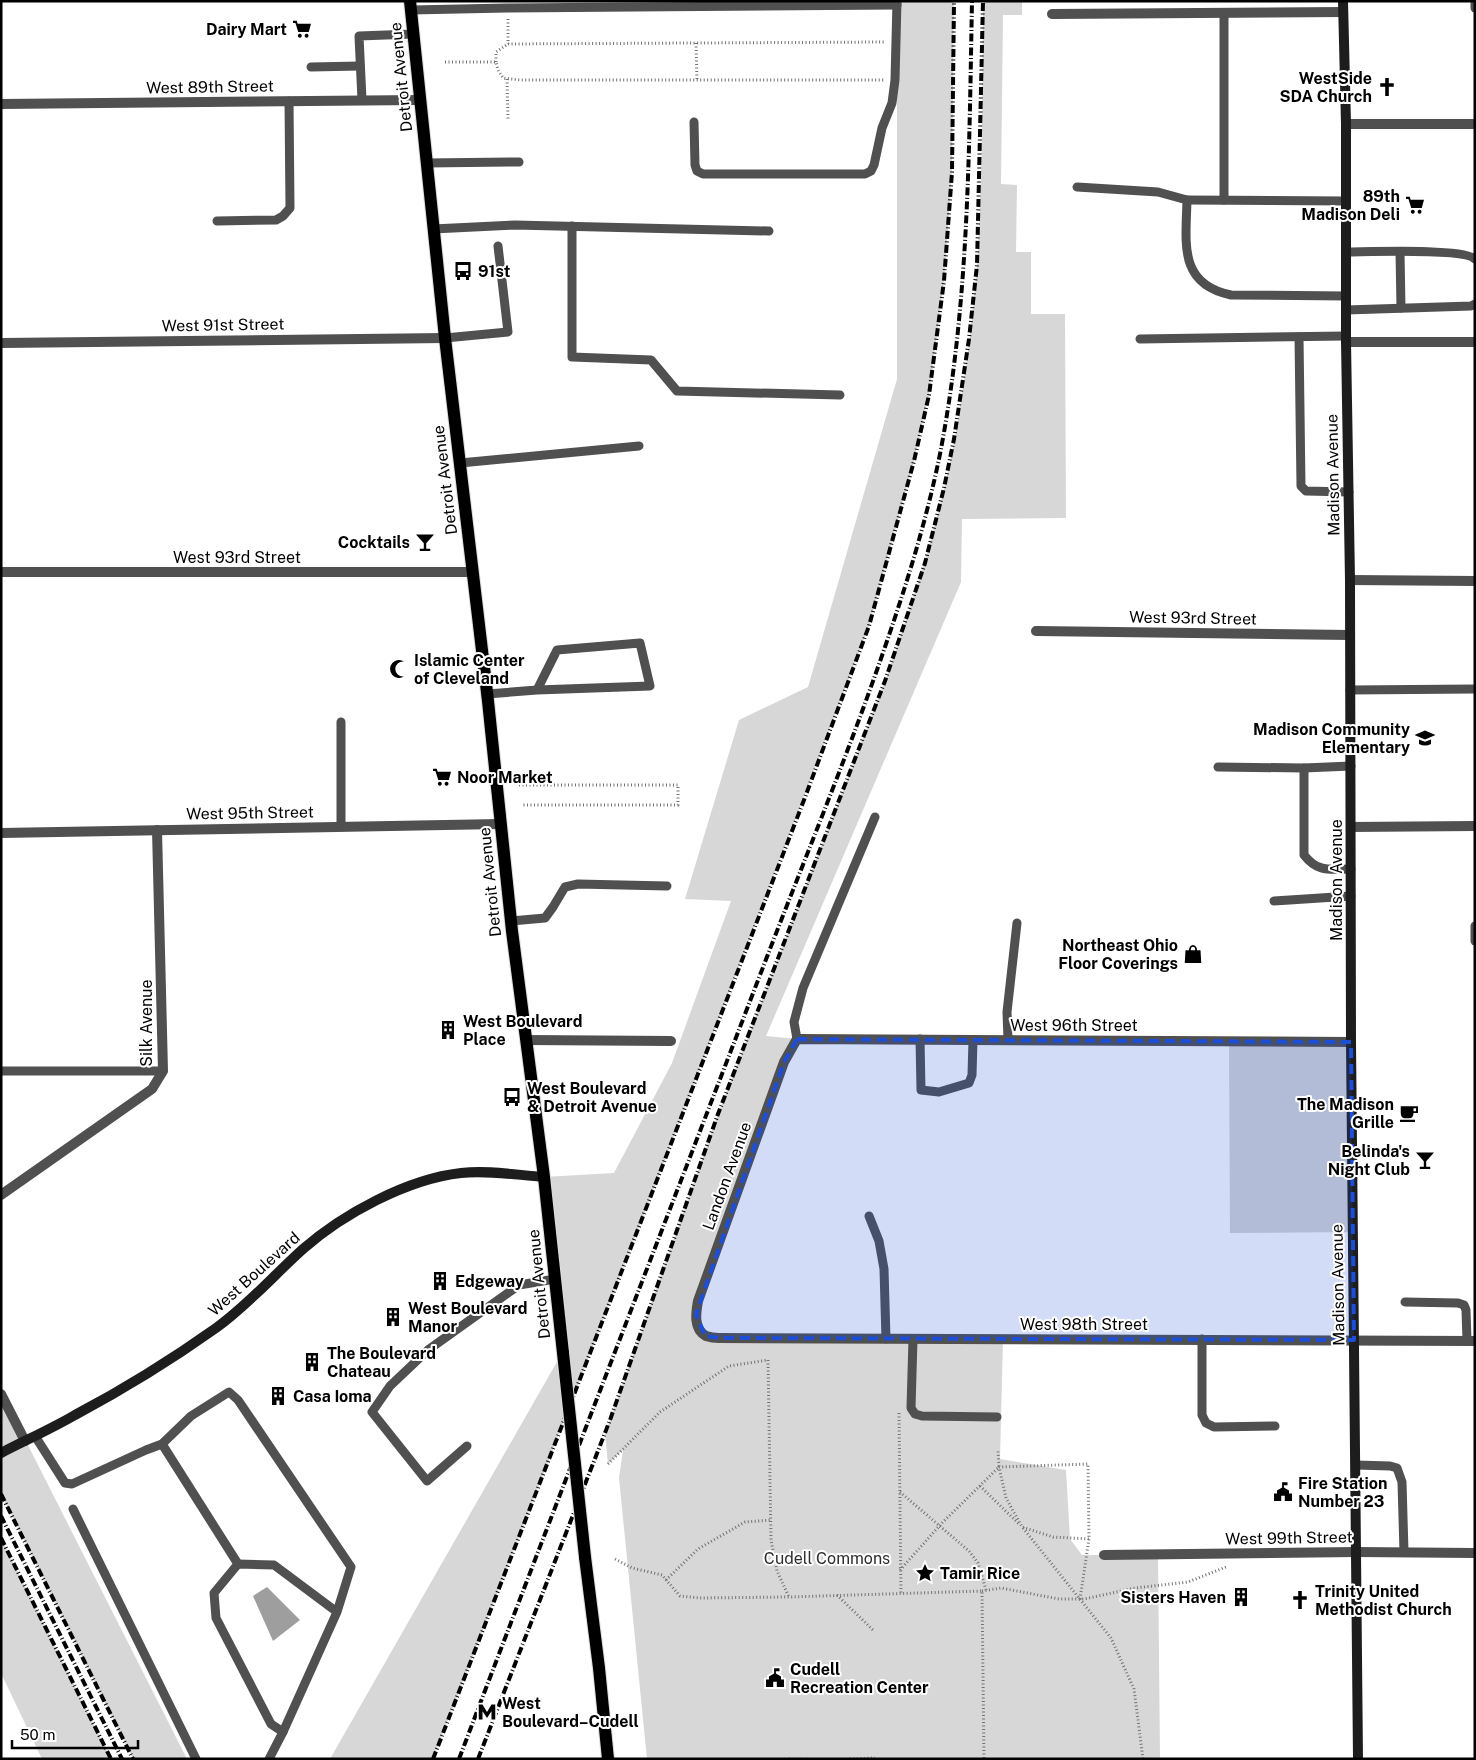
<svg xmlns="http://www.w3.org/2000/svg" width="1476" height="1760" font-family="'Public Sans',sans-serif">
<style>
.green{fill:#d7d7d7}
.water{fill:#9e9e9e}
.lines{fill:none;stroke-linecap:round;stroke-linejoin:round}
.primary-casing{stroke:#dbdbdb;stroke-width:14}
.path{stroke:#727272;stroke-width:3;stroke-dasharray:1 2.5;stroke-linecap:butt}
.lane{stroke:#505050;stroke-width:9}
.street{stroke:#505050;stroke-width:10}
.secondary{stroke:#1d1d1d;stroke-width:10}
.primary{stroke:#000;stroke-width:12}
.rail{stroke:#000;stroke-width:4;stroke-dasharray:8 2.5 1 2.5;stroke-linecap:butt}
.primary-bridge-casing{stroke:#dbdbdb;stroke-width:14;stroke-linecap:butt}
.primary-bridge{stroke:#000;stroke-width:12}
.marked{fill:#1d4ed8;fill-opacity:0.2;stroke:#1d4ed8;stroke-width:4;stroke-dasharray:10 6;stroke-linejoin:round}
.labels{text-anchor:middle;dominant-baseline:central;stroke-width:4;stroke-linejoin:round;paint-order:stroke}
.poi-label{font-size:16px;font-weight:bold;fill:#000;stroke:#fff;text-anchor:start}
.street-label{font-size:16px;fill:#000;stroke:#fff}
.park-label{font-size:16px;fill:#2e2e2e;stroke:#fff}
</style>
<rect width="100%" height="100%" fill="#fff"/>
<!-- green -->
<g class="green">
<path d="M897,1H954L952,172L944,281L929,395L914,461L869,626L648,1204L433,1759H330L562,1353L544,1177L614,1173L672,1063L731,901L685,899L739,720L808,687L897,379Z"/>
<path d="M983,1H1022V15H1003L1001,184L1017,185L1016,252H1031V314H1065L1066,518L962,519L961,582L766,1036L797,1039L696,1315L705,1336L1003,1339L1000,1459L1066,1470L1070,1539L1082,1555H1158L1160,1759H647L619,1478L623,1450L608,1464L605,1434L718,1114L885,681C913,602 939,522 955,438C965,381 972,323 977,266C983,178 982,89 983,1Z"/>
<path d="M1229,1041L1351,1042L1353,1232L1230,1233Z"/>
<path d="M1,1392L187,1759H133L1,1494Z"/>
<path d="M1,1538L111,1759H42L1,1673Z"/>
</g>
<!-- water -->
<path class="water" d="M267,1587L300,1620L273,1641L253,1596Z"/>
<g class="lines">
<!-- primary casing -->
<g class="primary-casing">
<g id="primary">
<path d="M410,1L445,338L488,701L512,931L544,1177L563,1353"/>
<path d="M585,1557L599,1668L608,1759"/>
</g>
</g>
<!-- path -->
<g class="path">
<path d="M508,19V44"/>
<path d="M696,43L697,80"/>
<path d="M445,62H496L498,70L503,78L520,80H884"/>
<path d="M496,62V52L508,44L884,42"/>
<path d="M507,79L508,120"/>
<path d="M519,785H678V805H521"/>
<path d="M899,1413L901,1594"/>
<path d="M608,1464L660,1412L729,1366L768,1360L771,1540L777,1571L789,1597"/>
<path d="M980,1486L1019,1524"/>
<path d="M900,1492L969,1551L978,1563L986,1590"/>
<path d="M1023,1528L1111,1638L1134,1689L1143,1759"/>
<path d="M615,1559L632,1568L662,1575L680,1596L700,1598L789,1597L982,1591L984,1759"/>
<path d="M900,1570L942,1523L999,1467L998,1450"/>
<path d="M666,1580L698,1549L745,1522L771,1520"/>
<path d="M982,1591L1001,1588L1059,1599H1084L1135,1588L1188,1582L1226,1567"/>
<path d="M837,1595L874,1631"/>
<path d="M1080,1599L1089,1539L1088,1464L999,1467L1006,1498L1022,1527L1053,1537L1089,1539"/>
<path d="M789,1759H802"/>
<path d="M850,1759L875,1758"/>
</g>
<!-- lane -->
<g class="lane">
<path d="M1475,1V8"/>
<path d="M411,10L507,8L897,5"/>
<path d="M1224,13V200"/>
<path d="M311,67L360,66"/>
<path d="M362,100L359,36L413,34"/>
<path d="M694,122L695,165L697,171L703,174H865L871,171L874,165L882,128L892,103L895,80L897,1"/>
<path d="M426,163L519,162"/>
<path d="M1077,187L1158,192L1187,200C1186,243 1178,284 1231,295L1346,296"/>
<path d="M1187,200L1346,201"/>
<path d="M217,221L276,220L283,216L290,208L289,101"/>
<path d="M572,226V357L651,360L677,391L840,395"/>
<path d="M433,229L515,225L769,231"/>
<path d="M1346,252C1367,252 1464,248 1475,259"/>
<path d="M1400,252L1401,308"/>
<path d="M1346,310L1471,306L1475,304"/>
<path d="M1299,337L1301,486L1306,491L1349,492"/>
<path d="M445,338L508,332L498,246"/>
<path d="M1140,339L1346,336"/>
<path d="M460,463L639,446"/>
<path d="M1350,690L1475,689"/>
<path d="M487,694L537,690L650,686L640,643L557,650L537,690"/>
<path d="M1218,767L1304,768L1351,766"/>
<path d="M1304,768V855C1318,873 1330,869 1351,869"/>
<path d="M341,827V722"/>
<path d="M1274,901L1351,896"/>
<path d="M511,921L545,918L553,907L565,887L578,884L667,886"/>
<path d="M1475,926V941"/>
<path d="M797,1039L794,1022L803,988L875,817"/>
<path d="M920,1039L921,1090L939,1092L969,1083L972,1075L973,1040"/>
<path d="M1008,1040L1007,1012L1017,923"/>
<path d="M1,1071H163"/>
<path d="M869,1216L879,1241L884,1269L886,1339"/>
<path d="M1405,1302L1458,1303L1464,1305L1466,1310L1467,1341"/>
<path d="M913,1339L911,1408L915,1414L922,1416L997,1417"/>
<path d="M1202,1339V1415L1206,1423L1214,1427L1275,1426"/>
<path d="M35,1436L65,1483L72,1484L146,1450L162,1444L191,1416L229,1392L238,1400L351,1567L337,1612L283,1732L271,1724L216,1618L214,1593L238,1564L274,1565L337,1612"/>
<path d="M162,1444L238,1564"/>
<path d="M467,1446L427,1481L372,1412L390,1386L428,1350L519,1285L555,1279"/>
<path d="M1356,1465L1390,1466L1397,1468L1402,1482L1404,1552"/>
<path d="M73,1509L196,1759"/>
<path d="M269,1759L283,1732"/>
</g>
<!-- street -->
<g class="street">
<path d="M1052,14L1343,12"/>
<path d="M1,104L420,100"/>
<path d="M1346,124H1475"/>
<path d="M1346,342H1475"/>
<path d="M1,343L445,338"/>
<path d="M1,572H472"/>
<path d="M1350,580L1475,581"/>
<path d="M1036,631L1350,635"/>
<path d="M1351,827L1475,826"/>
<path d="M1,833L500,824"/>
<path d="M526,1040L671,1041"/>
<path d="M1351,1042L797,1039L784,1062L698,1301C696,1312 693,1329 706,1336C709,1337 715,1338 719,1338L1475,1341"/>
<path d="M1,1195L152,1089L163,1071L157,830"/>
<path d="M1,1394L25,1441"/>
<path d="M1104,1555L1357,1552L1475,1553"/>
</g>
<!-- secondary -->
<g class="secondary">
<path d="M1343,1L1346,124V342L1350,580L1351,1042L1358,1759"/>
<path d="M1,1453C26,1440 51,1429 75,1415C124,1389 171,1360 216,1328C248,1305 274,1275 303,1249C343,1214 407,1179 461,1173C488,1170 516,1175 544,1177"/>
</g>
<!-- primary -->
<use href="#primary" class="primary"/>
<!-- rail -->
<g class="rail">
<path d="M1,1494L133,1759"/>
<path d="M1,1516L122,1759"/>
<path d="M1,1538L111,1759"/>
<path d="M433,1759L804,800L869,626L914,461L929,395L944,281L952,172L954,1"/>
<path d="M459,1759C560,1493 663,1228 765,962C806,855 850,750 887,641C908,580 927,518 940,454C969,304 969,153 972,1"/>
<path d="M478,1759L610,1420L718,1114L885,681L925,563L944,488L954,439L969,339L977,265L983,1"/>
</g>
<!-- primary-bridge casing -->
<g class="primary-bridge-casing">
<path id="primary-bridge" d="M563,1353L585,1557"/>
</g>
<!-- primary-bridge -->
<use href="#primary-bridge" class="primary-bridge"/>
</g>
<!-- marked area -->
<path class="marked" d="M797,1039L1351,1042L1354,1340L719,1338L705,1336L696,1314L784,1062Z"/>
<!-- icons -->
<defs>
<g id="supermarket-bare" transform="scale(1.5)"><path d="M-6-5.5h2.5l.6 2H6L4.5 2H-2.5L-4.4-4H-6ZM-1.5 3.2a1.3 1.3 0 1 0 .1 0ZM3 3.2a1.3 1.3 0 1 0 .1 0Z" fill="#000" stroke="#fff" stroke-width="2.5" paint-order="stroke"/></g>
<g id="church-bare" transform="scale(1.5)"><path d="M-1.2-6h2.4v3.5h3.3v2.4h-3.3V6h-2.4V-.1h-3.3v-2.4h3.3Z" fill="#000" stroke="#fff" stroke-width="2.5" paint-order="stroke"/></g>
<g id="bus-bare" transform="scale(1.5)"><path d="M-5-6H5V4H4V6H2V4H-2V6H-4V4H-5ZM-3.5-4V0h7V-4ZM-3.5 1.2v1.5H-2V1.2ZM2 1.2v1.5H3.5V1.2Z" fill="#000" stroke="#fff" stroke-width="2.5" paint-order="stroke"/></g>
<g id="bar-bare" transform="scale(1.5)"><path d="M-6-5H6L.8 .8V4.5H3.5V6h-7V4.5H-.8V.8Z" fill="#000" stroke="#fff" stroke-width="2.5" paint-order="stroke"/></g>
<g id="mosque-bare" transform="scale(1.5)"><path d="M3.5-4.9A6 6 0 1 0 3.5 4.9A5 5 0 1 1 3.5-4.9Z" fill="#000" stroke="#fff" stroke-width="2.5" paint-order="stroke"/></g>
<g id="school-bare" transform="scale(1.5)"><path d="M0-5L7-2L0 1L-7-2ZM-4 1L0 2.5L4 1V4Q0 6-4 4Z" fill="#000" stroke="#fff" stroke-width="2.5" paint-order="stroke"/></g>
<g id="shop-bare" transform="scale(1.5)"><path d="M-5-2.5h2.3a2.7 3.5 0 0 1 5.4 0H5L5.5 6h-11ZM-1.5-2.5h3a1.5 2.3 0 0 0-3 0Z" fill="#000" stroke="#fff" stroke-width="2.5" paint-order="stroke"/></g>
<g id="building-bare" transform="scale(1.5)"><path d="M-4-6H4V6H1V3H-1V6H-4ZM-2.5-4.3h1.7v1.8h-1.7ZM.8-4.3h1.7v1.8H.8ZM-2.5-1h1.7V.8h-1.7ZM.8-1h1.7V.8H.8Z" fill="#000" stroke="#fff" stroke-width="2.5" paint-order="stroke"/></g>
<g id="cafe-bare" transform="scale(1.5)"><path d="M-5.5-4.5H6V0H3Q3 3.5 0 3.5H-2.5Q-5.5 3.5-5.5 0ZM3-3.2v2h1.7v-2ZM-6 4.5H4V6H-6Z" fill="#000" stroke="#fff" stroke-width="2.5" paint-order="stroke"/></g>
<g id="civic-bare" transform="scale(1.5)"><path d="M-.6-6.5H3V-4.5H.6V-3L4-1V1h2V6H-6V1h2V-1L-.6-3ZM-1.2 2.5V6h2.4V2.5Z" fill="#000" stroke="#fff" stroke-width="2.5" paint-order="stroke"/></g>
<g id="sight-bare" transform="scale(1.5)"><path d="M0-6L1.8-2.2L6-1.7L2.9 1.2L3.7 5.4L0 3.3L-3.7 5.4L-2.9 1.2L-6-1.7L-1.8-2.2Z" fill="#000" stroke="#fff" stroke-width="2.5" paint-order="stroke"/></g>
<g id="metro-bare" transform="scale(1.5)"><path d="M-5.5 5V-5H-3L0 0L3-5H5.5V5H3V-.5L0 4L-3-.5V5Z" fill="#000" stroke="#fff" stroke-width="2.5" paint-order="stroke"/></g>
</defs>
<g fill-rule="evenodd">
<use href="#supermarket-bare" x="302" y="29"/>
<use href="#church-bare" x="1387" y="87"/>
<use href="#supermarket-bare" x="1415" y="205"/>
<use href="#bus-bare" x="463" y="271"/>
<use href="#bar-bare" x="425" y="542"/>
<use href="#mosque-bare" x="399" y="669"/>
<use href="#school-bare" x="1425" y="738"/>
<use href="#supermarket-bare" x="442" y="777"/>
<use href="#shop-bare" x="1193" y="954"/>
<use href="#building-bare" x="448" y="1030"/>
<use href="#bus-bare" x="512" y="1097"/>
<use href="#cafe-bare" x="1409" y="1113"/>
<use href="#bar-bare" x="1425" y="1160"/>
<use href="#building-bare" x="440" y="1281"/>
<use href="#building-bare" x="393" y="1317"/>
<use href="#building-bare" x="312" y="1362"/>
<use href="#building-bare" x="278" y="1396"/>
<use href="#civic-bare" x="1283" y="1492"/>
<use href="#sight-bare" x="925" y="1573"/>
<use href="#building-bare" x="1241" y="1597"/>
<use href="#church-bare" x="1300" y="1600"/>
<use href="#civic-bare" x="775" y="1678"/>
<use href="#metro-bare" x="487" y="1712"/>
</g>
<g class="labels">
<!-- poi labels -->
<g class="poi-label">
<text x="287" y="29" text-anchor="end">Dairy Mart</text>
<text x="1372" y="78" text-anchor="end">WestSide<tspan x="1372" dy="18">SDA Church</tspan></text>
<text x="1400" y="196" text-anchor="end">89th<tspan x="1400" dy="18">Madison Deli</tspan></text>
<text x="478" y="271">91st</text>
<text x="410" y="542" text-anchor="end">Cocktails</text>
<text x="414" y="660">Islamic Center<tspan x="414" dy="18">of Cleveland</tspan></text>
<text x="1410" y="729" text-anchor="end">Madison Community<tspan x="1410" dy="18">Elementary</tspan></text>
<text x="457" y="777">Noor Market</text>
<text x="1178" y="945" text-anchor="end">Northeast Ohio<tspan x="1178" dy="18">Floor Coverings</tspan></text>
<text x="463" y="1021">West Boulevard<tspan x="463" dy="18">Place</tspan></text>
<text x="527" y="1088">West Boulevard<tspan x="527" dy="18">&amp; Detroit Avenue</tspan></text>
<text x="1394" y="1104" text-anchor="end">The Madison<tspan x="1394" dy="18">Grille</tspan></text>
<text x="1410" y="1151" text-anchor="end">Belinda's<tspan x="1410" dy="18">Night Club</tspan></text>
<text x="455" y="1281">Edgeway</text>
<text x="408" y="1308">West Boulevard<tspan x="408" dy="18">Manor</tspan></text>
<text x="327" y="1353">The Boulevard<tspan x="327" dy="18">Chateau</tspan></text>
<text x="293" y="1396">Casa Ioma</text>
<text x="1298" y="1483">Fire Station<tspan x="1298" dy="18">Number 23</tspan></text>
<text x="940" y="1573">Tamir Rice</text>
<text x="1315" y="1591">Trinity United<tspan x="1315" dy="18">Methodist Church</tspan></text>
<text x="1226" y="1597" text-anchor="end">Sisters Haven</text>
<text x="790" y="1669">Cudell<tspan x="790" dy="18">Recreation Center</tspan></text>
<text x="502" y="1703">West<tspan x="502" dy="18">Boulevard–Cudell</tspan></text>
</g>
<!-- street labels -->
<g class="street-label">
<text transform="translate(401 77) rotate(-96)">Detroit Avenue</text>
<text transform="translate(210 87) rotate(-1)">West 89th Street</text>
<text transform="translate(223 325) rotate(-1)">West 91st Street</text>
<text transform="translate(1333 475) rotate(-91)">Madison Avenue</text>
<text transform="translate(445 480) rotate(-97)">Detroit Avenue</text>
<text x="237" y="557">West 93rd Street</text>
<text transform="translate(1193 618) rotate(1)">West 93rd Street</text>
<text transform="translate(250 813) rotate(-1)">West 95th Street</text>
<text transform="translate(1336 880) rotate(-90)">Madison Avenue</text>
<text transform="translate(490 882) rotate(-96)">Detroit Avenue</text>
<text transform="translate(146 1023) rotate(-90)">Silk Avenue</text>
<text x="1074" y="1025">West 96th Street</text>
<text transform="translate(727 1176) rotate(-70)">Landon Avenue</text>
<text transform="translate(254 1274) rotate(-42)">West Boulevard</text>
<text transform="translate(539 1284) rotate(-96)">Detroit Avenue</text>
<text transform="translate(1338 1285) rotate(-91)">Madison Avenue</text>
<text x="1084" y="1324">West 98th Street</text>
<text transform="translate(1289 1538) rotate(-1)">West 99th Street</text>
</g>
<!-- park labels -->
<g class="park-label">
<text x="827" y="1558">Cudell Commons</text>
</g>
</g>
<!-- border -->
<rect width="1476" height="1760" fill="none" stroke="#000000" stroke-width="5"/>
<!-- scale -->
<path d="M12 1740v8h126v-8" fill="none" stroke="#000000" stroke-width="2.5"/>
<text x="20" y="1740" font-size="15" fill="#000000" stroke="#ffffff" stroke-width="4" paint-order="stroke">50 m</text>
</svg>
